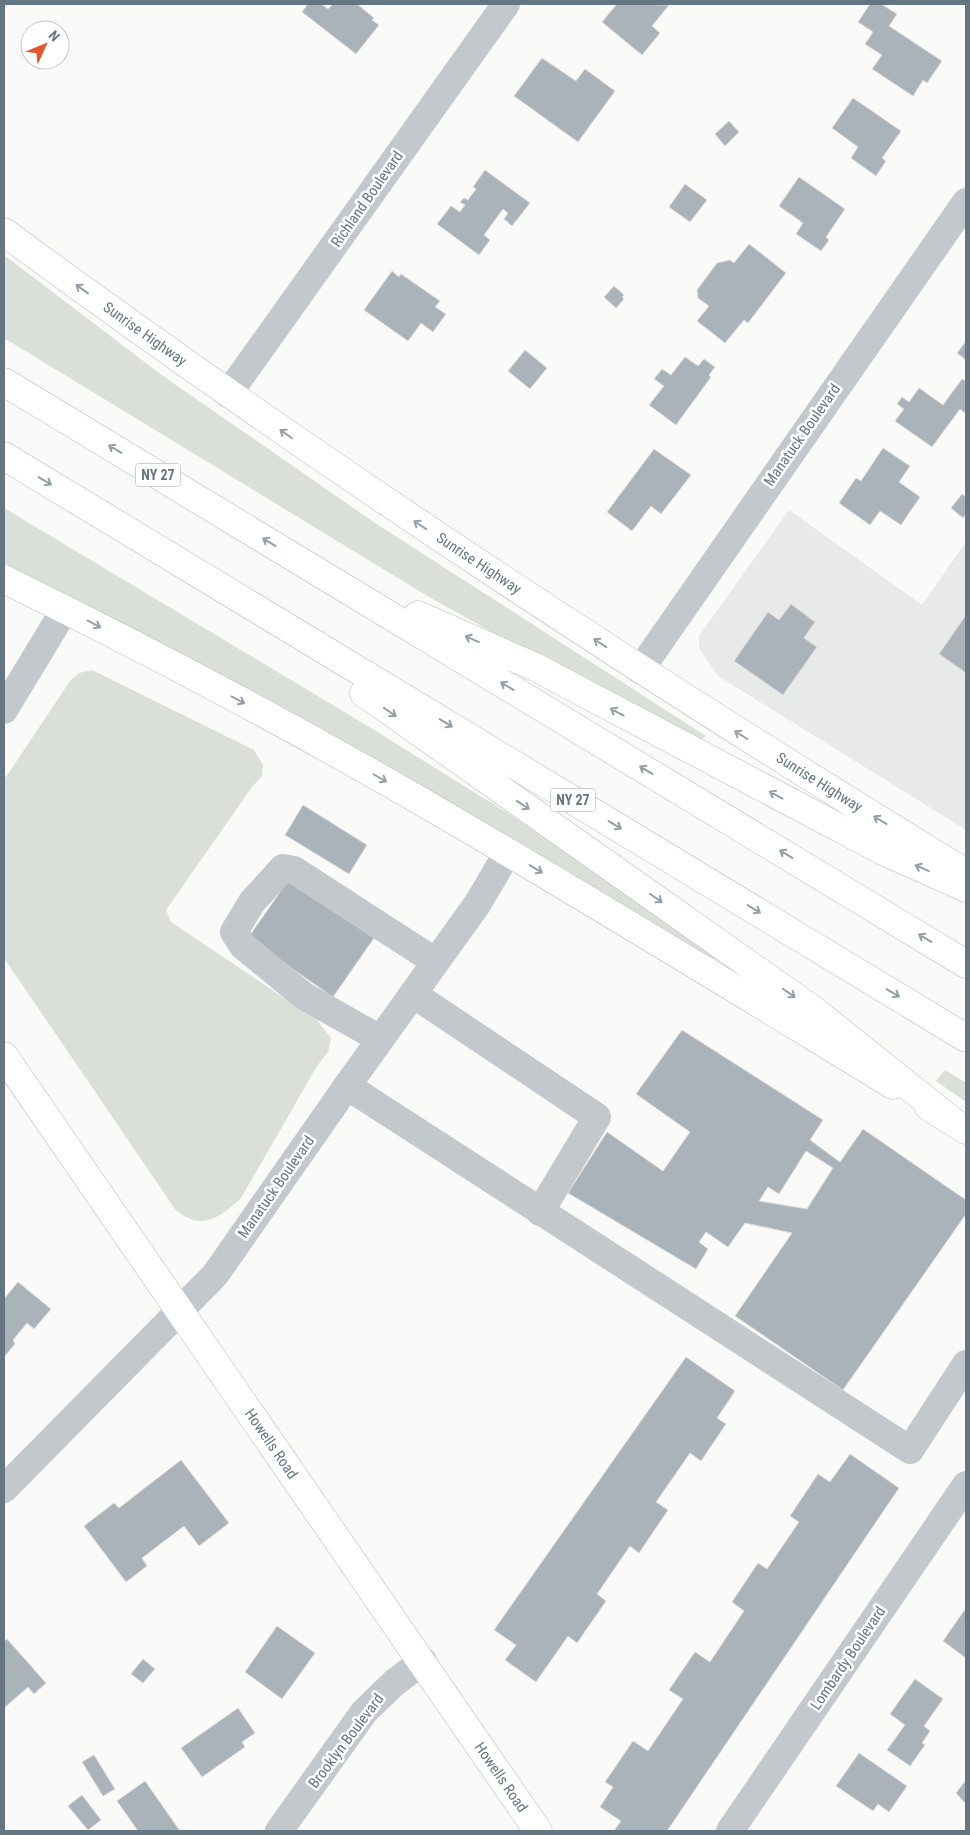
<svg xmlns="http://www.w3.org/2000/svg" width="970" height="1835" font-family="'Roboto Condensed',sans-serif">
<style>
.built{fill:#e8e9e9}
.green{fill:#dadfd7}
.building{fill:#aab3b9;stroke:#dcdcda;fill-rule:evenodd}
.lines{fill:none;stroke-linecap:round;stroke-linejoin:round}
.major-casing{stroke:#b5babe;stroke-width:29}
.highway-casing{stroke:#b4b9bd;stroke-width:29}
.minor{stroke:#c3c8cc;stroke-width:28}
.major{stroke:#fff;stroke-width:28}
.highway{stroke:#fff;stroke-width:28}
.oneway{stroke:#939fa8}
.labels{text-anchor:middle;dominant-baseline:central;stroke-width:5;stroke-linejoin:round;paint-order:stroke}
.shield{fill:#fff;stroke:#939fa8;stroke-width:1}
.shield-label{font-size:14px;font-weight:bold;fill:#657683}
.street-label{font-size:15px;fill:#657683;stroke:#fff}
</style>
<rect width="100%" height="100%" fill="#fafaf8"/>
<!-- built -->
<path class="built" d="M789,510L922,605L966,542V830L718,676L699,648V636Z"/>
<!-- green -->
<g class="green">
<path d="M4,255L163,376L375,523L706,736L696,745L429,597L4,338Z"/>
<path d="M4,508L366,725L530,827L715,957L710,961L4,567Z"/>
<path d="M92,670L254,750L263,765L262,776L252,787L166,910L171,922L317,1020L331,1038L328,1052L317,1066L241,1198C220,1218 200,1232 175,1209L4,958V780L70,681L79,673Z"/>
<path d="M945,1070L966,1083V1102L936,1081Z"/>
</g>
<!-- building -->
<g class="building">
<path d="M308,4H321L328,9L333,4H357L374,18L372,20L379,25L356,54L302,12Z"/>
<path d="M617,4L669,5L652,26L660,33L642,55L602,22Z"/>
<path d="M870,4H881L897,14L889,26L942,61L927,83L923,80L913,96L872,69L882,55L865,44L873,32L858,22Z"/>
<path d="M542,58L576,81L585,69L615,91L578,142L514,96Z"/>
<path d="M853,98L901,131L882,158L886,161L876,176L851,158L858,147L832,128Z"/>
<path d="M729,121L739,132L725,146L715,134Z"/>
<path d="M485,170L530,203L512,226L504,219L508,213L503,209L484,235L490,240L479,255L437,224L451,206L460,212L465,205L460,202L464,198L468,200L476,189L473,187Z"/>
<path d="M799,177L845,209L826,237L829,240L821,251L796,234L803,223L779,206Z"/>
<path d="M685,184L707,200L690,222L669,207Z"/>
<path d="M749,244L786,273L748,323L744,320L725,343L697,321L709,306L698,298L697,290L717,263L730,260L734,263Z"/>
<path d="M392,271L399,277L401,274L440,301L435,307L446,314L433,332L421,323L408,341L364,310Z"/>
<path d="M614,286L624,295L622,297L624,299L616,308L604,297Z"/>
<path d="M966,341V360L957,353Z"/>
<path d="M525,350L547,368L530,389L508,371Z"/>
<path d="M685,357L698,366L704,359L715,367L709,375L711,377L676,425L649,405L664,386L654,379L662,369L671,375Z"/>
<path d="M962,379L966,381V414L960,409L932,447L895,421L904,409L897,404L902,397L909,402L919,388L943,405Z"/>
<path d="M883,448L910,466L899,482L920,497L901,525L880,511L870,525L839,503L856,478L861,481Z"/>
<path d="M654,449L691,475L661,514L651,506L632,531L607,512Z"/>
<path d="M962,494L966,497V514L963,518L951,508Z"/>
<path d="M791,604L815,622L804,638L817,647L783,695L734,661L768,612L779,620Z"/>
<path d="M966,615V673L939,654Z"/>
<path d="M303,805L367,845L349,874L285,835Z"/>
<path d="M284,876L374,938L333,997L248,938L285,885Z"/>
<path d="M682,1030L823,1120L810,1140L840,1162L863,1129L966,1200V1214L843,1390L735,1316L792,1233L745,1223L728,1247L706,1232L699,1242L708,1249L696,1269L568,1193L607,1132L663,1171L690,1132L636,1094ZM806,1151L833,1168L807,1209L759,1201L768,1187L779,1194Z"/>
<path d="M18,1282L51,1309L34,1329L27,1323L13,1340L15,1344L4,1357V1299Z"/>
<path d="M686,1357L735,1391L717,1418L726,1424L701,1461L690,1453L656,1502L668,1510L639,1553L630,1546L597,1594L606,1601L577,1643L568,1636L536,1682L505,1660L516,1645L494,1630Z"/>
<path d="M850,1454L899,1488L667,1831H614L621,1821L600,1807L613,1787L605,1782L633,1741L648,1751L683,1699L669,1690L695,1652L710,1662L744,1611L732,1602L758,1563L767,1569L799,1522L790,1516L818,1474L830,1482Z"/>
<path d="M181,1460L229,1523L199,1546L184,1526L142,1558L147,1566L126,1582L84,1526L114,1503L119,1508Z"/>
<path d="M966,1608V1658L943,1641Z"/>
<path d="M277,1626L315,1653L282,1699L245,1672Z"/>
<path d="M7,1639L46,1683L34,1694L28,1687L4,1708V1642Z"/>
<path d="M143,1659L155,1669L143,1683L131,1674Z"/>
<path d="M915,1679L943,1699L924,1726L930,1731L922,1743L925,1745L910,1766L887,1750L905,1725L890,1714Z"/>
<path d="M238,1708L255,1733L242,1742L245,1747L202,1777L181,1748Z"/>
<path d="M859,1753L907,1786L889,1812L878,1804L873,1811L836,1786Z"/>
<path d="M94,1755L115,1789L103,1796L82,1762Z"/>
<path d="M966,1780V1801L965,1803L956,1793Z"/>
<path d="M145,1781L180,1831H138L117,1801Z"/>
<path d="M82,1795L101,1820L88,1830L68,1806Z"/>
</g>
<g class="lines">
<!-- major casing -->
<g class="major-casing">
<g id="major">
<path id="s1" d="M4,232C315,461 637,672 966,873"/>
<path d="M4,579C154,653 303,732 448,817C597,904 745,995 893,1085"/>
<path id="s2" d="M4,1056L538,1831"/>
<path d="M929,1107L966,1130"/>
</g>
</g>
<!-- highway casing -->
<g class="highway-casing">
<g id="highway">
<path d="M4,382L966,964"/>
<path d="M4,456L966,1038"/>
<path d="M418,615L535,667L883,851L966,888"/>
<path d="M364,693L812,1009L951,1120"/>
</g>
</g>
<!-- minor -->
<g class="minor">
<path d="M228,394L506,4"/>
<path d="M640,670L966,202"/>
<path d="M4,710L65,609"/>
<path d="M413,994L597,1117L540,1212"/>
<path d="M380,1039L304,996L243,946L234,932L252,902L283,868L294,870L436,962"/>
<path d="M347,1086L910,1450L966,1364"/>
<path d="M4,1489L215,1275L347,1086L478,903L508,852"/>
<path d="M279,1831L364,1712L394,1683L423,1661"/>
<path d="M730,1831L966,1485"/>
</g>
<!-- major -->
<use href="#major" class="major"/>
<!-- highway -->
<use href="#highway" class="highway"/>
</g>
<!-- one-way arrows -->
<defs><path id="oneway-shaft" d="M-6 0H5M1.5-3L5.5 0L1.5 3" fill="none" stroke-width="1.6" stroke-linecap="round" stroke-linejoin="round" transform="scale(1.25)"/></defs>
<g class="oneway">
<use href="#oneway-shaft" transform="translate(82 289) rotate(-144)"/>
<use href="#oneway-shaft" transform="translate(286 434) rotate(-145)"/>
<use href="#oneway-shaft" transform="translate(115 449) rotate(-149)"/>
<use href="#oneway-shaft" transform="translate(45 481) rotate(31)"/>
<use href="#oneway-shaft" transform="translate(420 525) rotate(-146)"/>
<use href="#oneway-shaft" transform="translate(269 542) rotate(-149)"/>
<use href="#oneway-shaft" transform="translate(94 624) rotate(28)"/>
<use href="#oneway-shaft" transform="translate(472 639) rotate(-156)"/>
<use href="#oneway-shaft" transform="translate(600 643) rotate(-147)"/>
<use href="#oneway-shaft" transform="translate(507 686) rotate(-149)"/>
<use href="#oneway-shaft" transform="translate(238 700) rotate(28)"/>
<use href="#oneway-shaft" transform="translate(390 712) rotate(35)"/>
<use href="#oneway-shaft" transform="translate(617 712) rotate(-152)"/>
<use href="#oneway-shaft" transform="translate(446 723) rotate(31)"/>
<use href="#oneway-shaft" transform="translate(741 735) rotate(-148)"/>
<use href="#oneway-shaft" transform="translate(646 770) rotate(-149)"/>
<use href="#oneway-shaft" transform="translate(380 778) rotate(30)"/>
<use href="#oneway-shaft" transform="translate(776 795) rotate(-152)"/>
<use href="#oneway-shaft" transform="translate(523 805) rotate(34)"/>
<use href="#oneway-shaft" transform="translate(880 820) rotate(-149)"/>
<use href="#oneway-shaft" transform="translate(615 825) rotate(31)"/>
<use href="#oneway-shaft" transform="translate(786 854) rotate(-149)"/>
<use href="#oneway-shaft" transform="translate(922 868) rotate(-156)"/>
<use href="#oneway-shaft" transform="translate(536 869) rotate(31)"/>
<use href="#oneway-shaft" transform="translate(656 898) rotate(35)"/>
<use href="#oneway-shaft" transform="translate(754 909) rotate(31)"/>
<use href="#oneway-shaft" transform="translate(925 938) rotate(-149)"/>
<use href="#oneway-shaft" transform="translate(789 993) rotate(35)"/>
<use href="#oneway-shaft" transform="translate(893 993) rotate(31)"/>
</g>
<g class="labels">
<!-- shield labels -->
<g class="shield">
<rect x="135.5" y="463.5" width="45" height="23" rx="4"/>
<rect x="550.5" y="788.5" width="45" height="23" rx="4"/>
</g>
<g class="shield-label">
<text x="158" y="475">NY 27</text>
<text x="573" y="800">NY 27</text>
</g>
<!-- street labels -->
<g class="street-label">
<text transform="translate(367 199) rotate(-55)">Richland Boulevard</text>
<text stroke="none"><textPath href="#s1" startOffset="174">Sunrise Highway</textPath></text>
<text transform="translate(802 435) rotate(-55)">Manatuck Boulevard</text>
<text stroke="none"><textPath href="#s1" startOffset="579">Sunrise Highway</textPath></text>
<text stroke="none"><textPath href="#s1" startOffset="984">Sunrise Highway</textPath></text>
<text transform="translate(276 1187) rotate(-55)">Manatuck Boulevard</text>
<text stroke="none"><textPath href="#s2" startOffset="471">Howells Road</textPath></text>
<text transform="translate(848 1658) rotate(-56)">Lombardy Boulevard</text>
<text transform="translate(346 1741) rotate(-53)">Brooklyn Boulevard</text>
<text stroke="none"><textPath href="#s2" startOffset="876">Howells Road</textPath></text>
</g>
</g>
<!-- border -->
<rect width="970" height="1835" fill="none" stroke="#657683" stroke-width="10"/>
<!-- north arrow -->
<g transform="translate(45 45) rotate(46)"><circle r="24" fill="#ffffff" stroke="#c1c8cd"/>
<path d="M0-4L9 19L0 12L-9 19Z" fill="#e4572e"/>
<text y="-8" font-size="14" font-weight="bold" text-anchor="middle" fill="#657683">N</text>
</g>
</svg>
